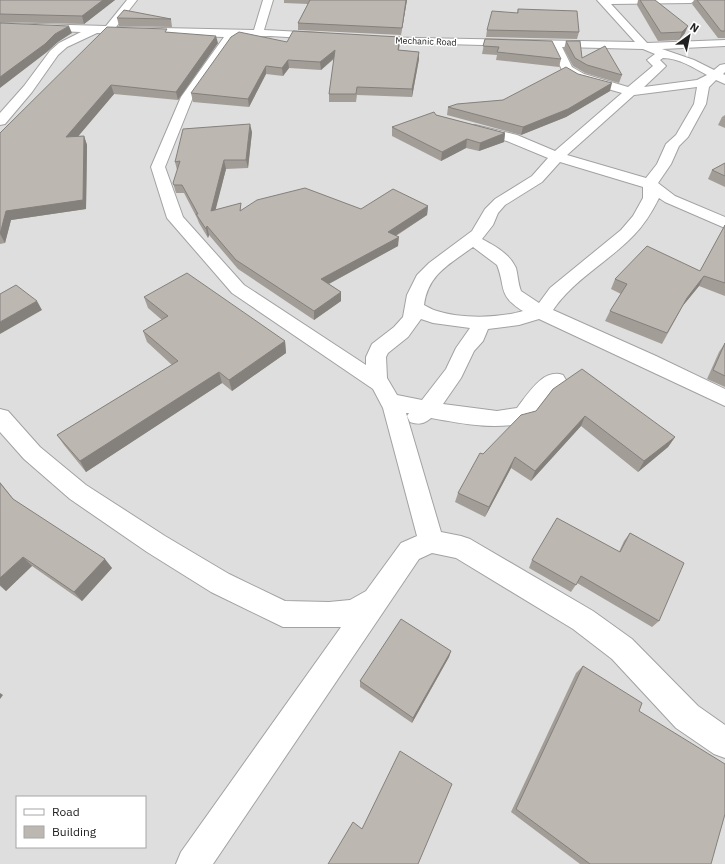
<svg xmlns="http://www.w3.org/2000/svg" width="725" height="864" font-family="'IBM Plex Sans',sans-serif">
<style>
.residential{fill:#dfdede;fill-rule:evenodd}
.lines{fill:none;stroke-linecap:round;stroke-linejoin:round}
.minor-casing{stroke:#a2a2a2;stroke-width:2}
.minor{fill:#fff;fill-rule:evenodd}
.wall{fill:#a39d98}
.shaded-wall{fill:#84807c}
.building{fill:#bdb7b1;stroke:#84807c}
.labels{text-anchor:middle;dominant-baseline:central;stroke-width:3;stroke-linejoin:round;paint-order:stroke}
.far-street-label{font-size:9px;fill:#212121;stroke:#fff}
</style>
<rect width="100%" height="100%" fill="#f0eee8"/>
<!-- residential -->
<path class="residential" d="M0,0H725V864H0ZM17,797H145V847H17Z"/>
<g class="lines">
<!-- minor casing -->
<g class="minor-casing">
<path id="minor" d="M127,0H137L116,27L254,30L263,0H273L264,30L321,33L326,36L321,39L270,36L235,37L193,97L165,167L183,217L244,285L366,365V357L372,344L394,327L403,317L407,295L417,275L429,263L472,231L485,209L495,199L532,176L548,158L507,141L470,132L468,129L470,126L475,125L517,135L555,151L622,93L576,80L563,72L551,47L371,42L366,39L367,37L635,42L597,0H696L691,3L611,4L647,43L725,40V46L662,49L694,60L714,70L720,65L725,64V72L723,74L725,75V84L716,80L709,87L706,104L688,137L679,146L671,164L658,183L675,196L725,217V228L665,202L659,198C652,212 644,225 633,236C608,262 573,280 553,310L656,356L725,389V406L539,319L519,325L488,329L483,341L474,351L461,378L443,404L497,411L517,408C528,394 543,368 563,375L566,380L563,385L553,392L531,421C498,431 464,424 431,418C424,424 419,425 410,422L407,416L409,413H406L441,532L461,536L470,539L593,611L632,639L698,706L725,725V758L714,754L676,728L612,659L573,629L456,558L432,553L419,559L213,864H176L181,852L341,627H283L211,592L147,552L70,499L24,459L0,432V409L8,411L40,447L86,485L165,536L229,574L285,601L329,602L350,600L366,591L401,543L417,536L383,408L373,389L232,293L167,218L151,167L181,97L224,37L97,33L67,47L58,55L32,92L5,124L0,125V113L24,86L50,51L59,43L81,32L0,29V23L106,26ZM562,47L643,49L655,54L647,60L653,66L628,87L584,74L572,67ZM663,58C679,58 694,68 707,75L697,80L644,87L664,68L666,66L660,60ZM697,87L694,104L676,135L666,144L657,164L646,178L567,155L634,95ZM560,162L643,187V198L633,216L621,230L550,288L539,303L521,291C518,283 518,276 516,268C510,254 495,246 482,239L493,225L498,213L505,205L542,182ZM473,247L497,265C506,287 497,295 523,311C500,318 461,319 437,311C433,310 428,307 424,305C428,274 450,264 473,247ZM421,319L433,323L470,328L456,348L446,369L422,400L397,395L387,378L386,357L388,353L408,337Z"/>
</g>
<!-- minor -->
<use href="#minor" class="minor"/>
</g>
<!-- wall -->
<g class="wall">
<path d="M0,0H115L84,24L0,22Z"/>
<path d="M284,0H407L401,35L298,30V23L308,4L284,3Z"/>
<path d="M638,0H640L685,33L679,40L658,41L637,5Z"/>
<path d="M694,0H725V38H718L692,4Z"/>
<path d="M518,9L579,32L577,39L486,37L487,30L517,13Z"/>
<path d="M117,18L171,19L172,27L119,26Z"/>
<path d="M167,32L218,43L178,100L114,94L78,136H84L87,145L86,209L11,220L5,243L0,244V133Z"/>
<path d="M485,39L561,59L559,67L496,60L497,55L482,54Z"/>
<path d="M566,41L582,58L622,75L619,83L585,73L573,66L564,49Z"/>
<path d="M287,42L400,44L399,50L419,52V59L412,97L357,95L356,102H329V94L334,59L321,70L289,68L283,76L266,74L249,107L193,102L191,93Z"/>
<path d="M578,74L610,91L566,117L521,135L447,115L448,107L503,100Z"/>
<path d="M436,115L505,133L504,142L479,151L466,148L441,161L392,136V127Z"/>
<path d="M725,115V128L718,125L722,117Z"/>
<path d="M252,132L248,168L226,169L215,210L361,209L428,206L427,215L396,236L398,246L329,284L341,292V301L314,320L238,269L209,235L208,238L199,223L197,218L184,193H176L173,183L178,170H177L175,162Z"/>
<path d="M725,163V187L708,179L712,170Z"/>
<path d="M725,225V296L699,286L681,308L662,344L605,321L610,311L621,294L611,289L615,279L700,271Z"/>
<path d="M144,297L285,341L286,353L232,391L222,383L86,472L64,445L57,435L172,365L147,342L143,331L162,320L148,308Z"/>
<path d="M725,343V387L707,379L719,352Z"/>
<path d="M553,389L675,437L668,447L638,472L581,426L531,481L511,468L485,517L455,502L458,493L483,454L536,411Z"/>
<path d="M0,482L14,500L112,568L82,601L32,566L6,591L0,586Z"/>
<path d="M630,533L659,621L652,627L577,583L571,592L529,568L532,560L619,552L624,541Z"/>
<path d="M451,651L449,657L412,723L360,687V681Z"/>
<path d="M583,666L639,711L711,864H580L511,812L576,673Z"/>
</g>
<!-- shaded-wall -->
<g class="shaded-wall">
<path d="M103,0H115L84,24L82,16Z"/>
<path d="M406,0H407L401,35Z"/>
<path d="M69,26L72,33L58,42L47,52L0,88V77L55,34Z"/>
<path d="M688,26L685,33L679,40L682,32Z"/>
<path d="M216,36L218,43L178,100L176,92Z"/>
<path d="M335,50V57L321,70L320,62Z"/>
<path d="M419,52V59L412,97V89Z"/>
<path d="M288,60L289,68L283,76L282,68Z"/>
<path d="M266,66V74L249,107L248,99Z"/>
<path d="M612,83L610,91L566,117L521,135L523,127Z"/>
<path d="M111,85L114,94L70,146L66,137Z"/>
<path d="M250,124L252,132L248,168L246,160Z"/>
<path d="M505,133L504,142L479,151L480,143Z"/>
<path d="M84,136L87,145L86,209L11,220L5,243L0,234L6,211Z"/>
<path d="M467,139L466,148L441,161L442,152Z"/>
<path d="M224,160L226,169L213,220L211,211Z"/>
<path d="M428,206L427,215L387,241L388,232Z"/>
<path d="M207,226L209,235L208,238L206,229Z"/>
<path d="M399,237L398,246L321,288V279Z"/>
<path d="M704,276L699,286L681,308L662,344L687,298Z"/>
<path d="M341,292V301L314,320V311Z"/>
<path d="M37,301L42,310L0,334V322Z"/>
<path d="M285,341L286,353L232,391L229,380Z"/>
<path d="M219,372L222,383L86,472L80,461Z"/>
<path d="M585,416L581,426L531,481L535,471Z"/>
<path d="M675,437L668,447L638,472L644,461Z"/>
<path d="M515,457L511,468L485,517L489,507Z"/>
<path d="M23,557L32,566L6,591L0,585V578Z"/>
<path d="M105,559L112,568L82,601L74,592Z"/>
<path d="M451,651L449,657L412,723L413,718Z"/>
<path d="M0,693L3,695L0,699Z"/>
</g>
<!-- building -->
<g class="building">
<path d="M0,0H103L82,16L0,14Z"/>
<path d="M310,0H406L402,28L298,23Z"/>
<path d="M640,0H655L688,26L682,32L661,33Z"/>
<path d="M697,0H725V31H721Z"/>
<path d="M518,9L577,11L579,32L487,30L492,11L518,13Z"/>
<path d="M124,10L171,19L117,18Z"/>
<path d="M0,23L69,26L55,34L45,44L0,77Z"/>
<path d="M107,27L167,29L165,32L216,36L176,92L111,85L66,137L84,136L83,200L6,211L0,234V133Z"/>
<path d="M293,31L400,37L398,50L419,52L412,89L357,87L356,94H329L335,50L320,62L288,60L282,68L266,66L248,99L191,93L231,37L239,32L287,42Z"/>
<path d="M485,39L552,41L561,59L497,52L499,47L483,46Z"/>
<path d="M566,41H580L582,58L605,46L622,75L587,65L575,58Z"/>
<path d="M566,67L578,74L612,83L568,109L523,127L448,107L457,104L503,100Z"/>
<path d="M434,112L436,115L505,133L480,143L467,139L442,152L392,127Z"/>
<path d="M250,124L246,160H224L211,211L241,203L240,211L257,200L305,188L361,209L393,189L428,206L388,232L399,237L321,279L341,292L314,311L236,260L207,226L206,229L196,214H198L182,185H174L173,183L180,161L175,162L183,129Z"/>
<path d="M725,163V176L712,170Z"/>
<path d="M725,225V283L704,276L687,298L667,333L610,311L627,284L615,279L647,246L700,271Z"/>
<path d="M187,273L285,341L229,380L219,372L80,461L57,435L178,361L143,331L168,316L144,297Z"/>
<path d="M16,285L37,301L0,322V294Z"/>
<path d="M725,343V376L713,370Z"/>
<path d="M582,369L675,437L644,461L585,416L535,471L515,457L489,507L458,493L480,453L483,454L521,415L536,411L553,389Z"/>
<path d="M0,483L13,499L105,559L74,592L23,557L0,578Z"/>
<path d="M557,518L620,552L630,533L684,563L659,621L581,576L576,585L532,560Z"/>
<path d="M401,619L451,651L413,718L360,681Z"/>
<path d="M583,666L642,703L639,711L725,764V814L711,864H590L516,809Z"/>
<path d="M400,751L452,784L418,864H328L353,822L362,829Z"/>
</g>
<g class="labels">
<!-- far-street labels -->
<g class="far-street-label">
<text transform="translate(426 41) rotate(2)">Mechanic Road</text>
</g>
</g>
<!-- legend -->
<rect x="16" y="796" width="130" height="52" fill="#ffffff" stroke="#a6a6a6"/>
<rect x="24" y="809" width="20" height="6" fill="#ffffff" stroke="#a6a6a6"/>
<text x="52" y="816" font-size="12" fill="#212121">Road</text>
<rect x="24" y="826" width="20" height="12" fill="#bdb7b1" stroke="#a6a6a6"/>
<text x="52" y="836" font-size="12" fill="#212121">Building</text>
<!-- north arrow -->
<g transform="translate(689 36) rotate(33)" stroke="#ffffff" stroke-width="3" paint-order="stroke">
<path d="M0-3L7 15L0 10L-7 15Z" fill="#212121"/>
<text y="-6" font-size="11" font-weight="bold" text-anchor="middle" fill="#212121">N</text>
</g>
</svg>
